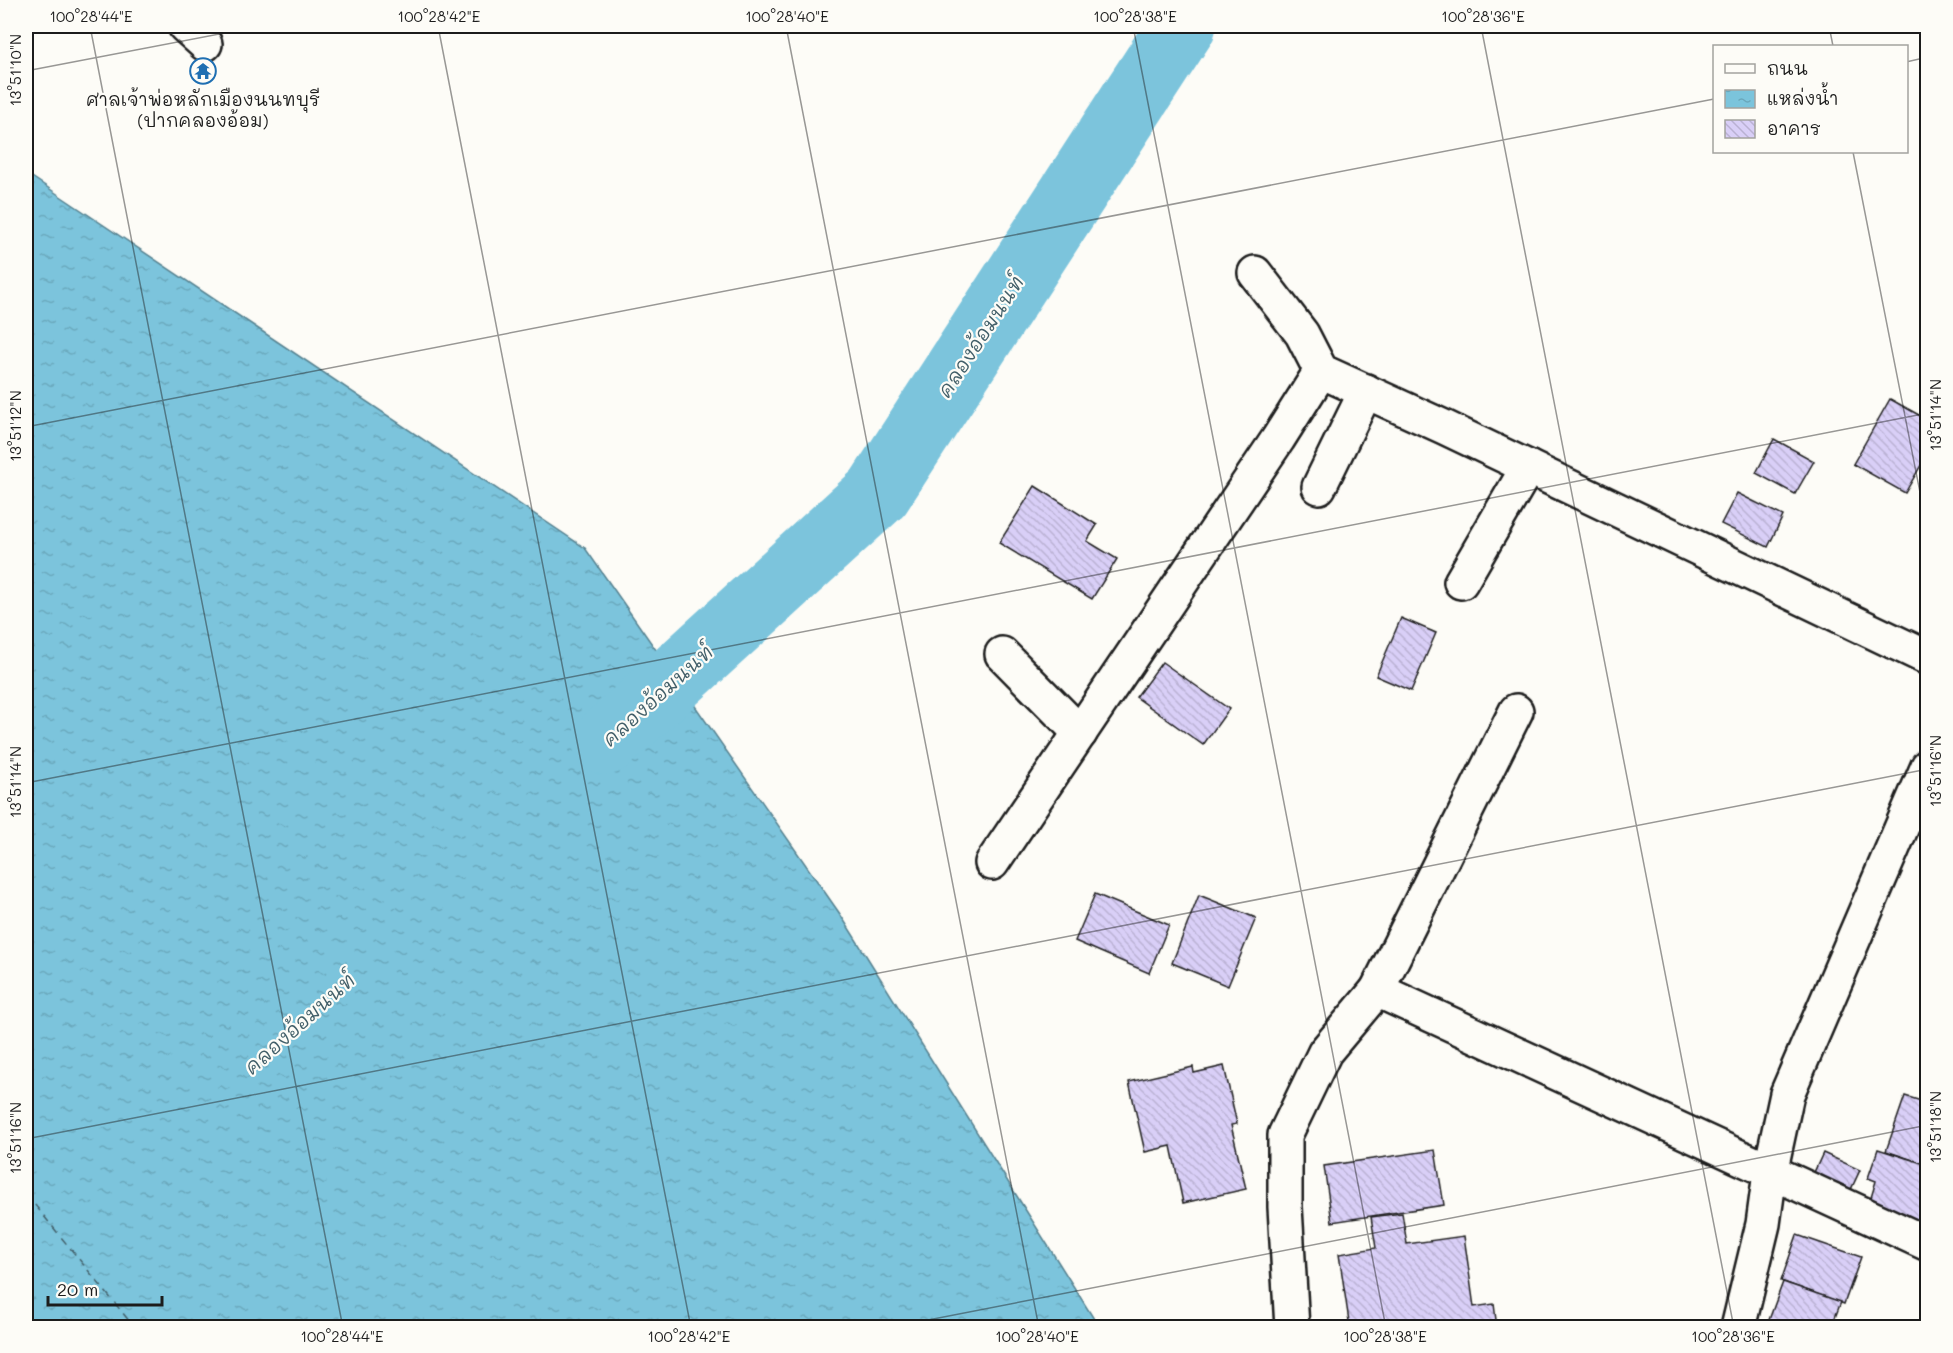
<svg xmlns="http://www.w3.org/2000/svg" width="1953" height="1353" font-family="Mali,'Playpen Sans Thai',sans-serif">
<style>
.water{fill:url(#water-ripples);stroke:#55818f;stroke-width:1.5}
.lines{fill:none;stroke-linecap:round;stroke-linejoin:round}
.river{stroke:#7bc4dc;stroke-width:68}
.ferry{stroke:#425f69;stroke-width:1.5;stroke-dasharray:8 6;stroke-linecap:butt}
.building{fill:url(#building-back-hatch);stroke:#1c1c1c;stroke-width:1.5}
.minor-casing{stroke:#1c1c1c;stroke-width:38}
.minor{stroke:#fdfcf7;stroke-width:33}
.ticks{fill:none;stroke:#1c1c1c;stroke-width:1.5;stroke-opacity:0.45}
.labels{text-anchor:middle;dominant-baseline:central;stroke-width:4.5;stroke-linejoin:round;paint-order:stroke}
.poi-label{font-size:18px;fill:#1c1c1c;stroke:#fdfcf7}
.water-label{font-size:20px;font-style:italic;fill:#425f69;stroke:#fdfcf7}
.neatline{fill:none;stroke:#1c1c1c;stroke-width:2}
.ticks-label{font-size:15px;text-anchor:middle;fill:#1c1c1c}
</style>
<defs>
<pattern id="water-ripples" width="26" height="14" patternUnits="userSpaceOnUse" patternTransform="scale(1.5)"><rect width="26" height="14" fill="#7bc4dc"/><path d="M2 4q2-2 4 0t4 0M15 11q2-2 4 0t4 0" fill="none" stroke="#6aa8bc"/></pattern>
<pattern id="building-back-hatch" width="6" height="6" patternUnits="userSpaceOnUse" patternTransform="scale(1.5)"><rect width="6" height="6" fill="#d9cff7"/><path d="M-1 5l2 2M0 0l6 6M5-1l2 2" fill="none" stroke="#bab1d3"/></pattern>
</defs>
<rect width="100%" height="100%" fill="#fdfcf7"/>
<filter id="ink" filterUnits="userSpaceOnUse"><feTurbulence type="fractalNoise" baseFrequency=".0167" numOctaves="2"/><feDisplacementMap in="SourceGraphic" scale="12" xChannelSelector="R" yChannelSelector="G"/><feConvolveMatrix kernelMatrix="1 2 1 2 8 2 1 2 1" color-interpolation-filters="sRGB"/></filter>
<g filter="url(#ink)">
<!-- water -->
<path class="water" d="M26,173L585,548L840,914L1099,1327H26Z"/>
<g class="lines">
<!-- river -->
<path class="river" d="M606,741L878,493L1182,26"/>
<!-- ferry -->
<path class="ferry" d="M26,1194L135,1328"/>
</g>
<!-- building -->
<g class="building">
<path d="M1890,399L1928,420V453L1905,493L1853,464Z"/>
<path d="M1774,439L1814,461L1795,494L1756,473Z"/>
<path d="M1035,486L1097,525L1087,541L1117,559L1092,599L999,543Z"/>
<path d="M1737,493L1783,516L1768,547L1721,524Z"/>
<path d="M1401,618L1436,633L1411,691L1376,676Z"/>
<path d="M1162,662L1229,709L1203,745L1136,697Z"/>
<path d="M1095,894L1169,925L1149,973L1075,941Z"/>
<path d="M1199,895L1256,918L1228,986L1172,963Z"/>
<path d="M1224,1066L1237,1124L1231,1125L1246,1189L1183,1203L1171,1146L1145,1152L1129,1082L1193,1067L1194,1073Z"/>
<path d="M1905,1096L1928,1103V1165L1886,1151Z"/>
<path d="M1878,1149L1928,1165V1232L1867,1211L1876,1181L1868,1178Z"/>
<path d="M1435,1150L1444,1205L1332,1222L1324,1166Z"/>
<path d="M1823,1153L1860,1170L1847,1198L1810,1181Z"/>
<path d="M1402,1213L1407,1244L1464,1236L1474,1307L1494,1304L1497,1328H1350L1339,1254L1376,1248L1371,1217Z"/>
<path d="M1797,1235L1861,1257L1844,1304L1781,1281Z"/>
<path d="M1783,1282L1841,1302L1831,1328H1766Z"/>
</g>
<g class="lines">
<!-- minor casing -->
<g class="minor-casing">
<g id="minor">
<path d="M185,26L205,44"/>
<path d="M1255,273L1302,334L1321,371L1444,427L1928,658"/>
<path d="M1319,487L1366,391"/>
<path d="M1461,582L1528,467"/>
<path d="M1002,654L1080,733"/>
<path d="M992,863L1278,439L1321,371"/>
<path d="M1377,990L1516,711"/>
<path d="M1292,1328L1285,1207V1135L1325,1052L1377,990L1928,1244"/>
<path d="M1738,1328L1763,1224L1770,1173L1787,1094L1928,766"/>
</g>
</g>
<!-- minor -->
<use href="#minor" class="minor"/>
</g>
</g>
<!-- ticks -->
<path class="ticks" d="M90,26L343,1328M438,26L691,1328M786,26L1039,1328M1133,26L1386,1328M1481,26L1734,1328M1829,26L1833,46M1906,62L1928,57M26,71L261,26M1853,152L1928,533M26,427L1714,99M26,783L1928,413M26,1139L1928,769M887,1328L1928,1125"/>
<!-- icons -->
<defs>
<g id="temple-ring" transform="scale(1.35)"><circle r="9.5" fill="#fdfcf7" stroke="#1f6fb2" stroke-width="1.5"/><path d="M0-6L5-2H3V0L6.5 2.5H4V6H1.5V3h-3V6H-4V2.5H-6.5L-3 0V-2H-5Z" fill="#1f6fb2"/></g>
</defs>
<g fill-rule="evenodd">
<use href="#temple-ring" x="203" y="71"/>
</g>
<g class="labels">
<!-- poi labels -->
<g class="poi-label">
<text x="203" y="99">ศาลเจ้าพ่อหลักเมืองนนทบุรี<tspan x="203" dy="21">(ปากคลองอ้อม)</tspan></text>
</g>
<!-- water labels -->
<g class="water-label">
<text transform="translate(980 336) rotate(-57)">คลองอ้อมนนท์</text>
<text transform="translate(657 695) rotate(-42)">คลองอ้อมนนท์</text>
<text transform="translate(299 1023) rotate(-42)">คลองอ้อมนนท์</text>
</g>
</g>
<!-- margin -->
<rect width="1953" height="1353" fill="none" stroke="#fdfcf7" stroke-width="66"/>
<!-- legend -->
<rect x="1713" y="45" width="195" height="108" fill="#fdfcf7" stroke="#a3a29f" stroke-width="1.5"/>
<rect x="1725" y="64" width="30" height="9" fill="#fdfcf7" stroke="#a3a29f" stroke-width="1.5"/>
<text x="1767" y="75" font-size="18" fill="#1c1c1c">ถนน</text>
<rect x="1725" y="90" width="30" height="18" fill="url(#water-ripples)" stroke="#a3a29f" stroke-width="1.5"/>
<text x="1767" y="105" font-size="18" fill="#1c1c1c">แหล่งน้ำ</text>
<rect x="1725" y="120" width="30" height="18" fill="url(#building-back-hatch)" stroke="#a3a29f" stroke-width="1.5"/>
<text x="1767" y="135" font-size="18" fill="#1c1c1c">อาคาร</text>
<!-- scale -->
<path d="M48 1296v9h114v-9" fill="none" stroke="#1c1c1c" stroke-width="3"/>
<text x="57" y="1296" font-size="18" fill="#1c1c1c" stroke="#fdfcf7" stroke-width="4.5" paint-order="stroke">20 m</text>
<rect x="33" y="33" width="1887" height="1287" class="neatline"/>
<g class="ticks-label">
<text x="91" y="22">100°28'44"E</text>
<text x="439" y="22">100°28'42"E</text>
<text x="787" y="22">100°28'40"E</text>
<text x="1135" y="22">100°28'38"E</text>
<text x="1483" y="22">100°28'36"E</text>
<text transform="translate(16 70) rotate(-90)" y="5">13°51'10"N</text>
<text transform="translate(1936 415) rotate(-90)" y="5">13°51'14"N</text>
<text transform="translate(16 426) rotate(-90)" y="5">13°51'12"N</text>
<text transform="translate(1936 771) rotate(-90)" y="5">13°51'16"N</text>
<text transform="translate(16 782) rotate(-90)" y="5">13°51'14"N</text>
<text transform="translate(1936 1127) rotate(-90)" y="5">13°51'18"N</text>
<text transform="translate(16 1138) rotate(-90)" y="5">13°51'16"N</text>
<text x="342" y="1342">100°28'44"E</text>
<text x="689" y="1342">100°28'42"E</text>
<text x="1037" y="1342">100°28'40"E</text>
<text x="1385" y="1342">100°28'38"E</text>
<text x="1733" y="1342">100°28'36"E</text>
</g>
</svg>
